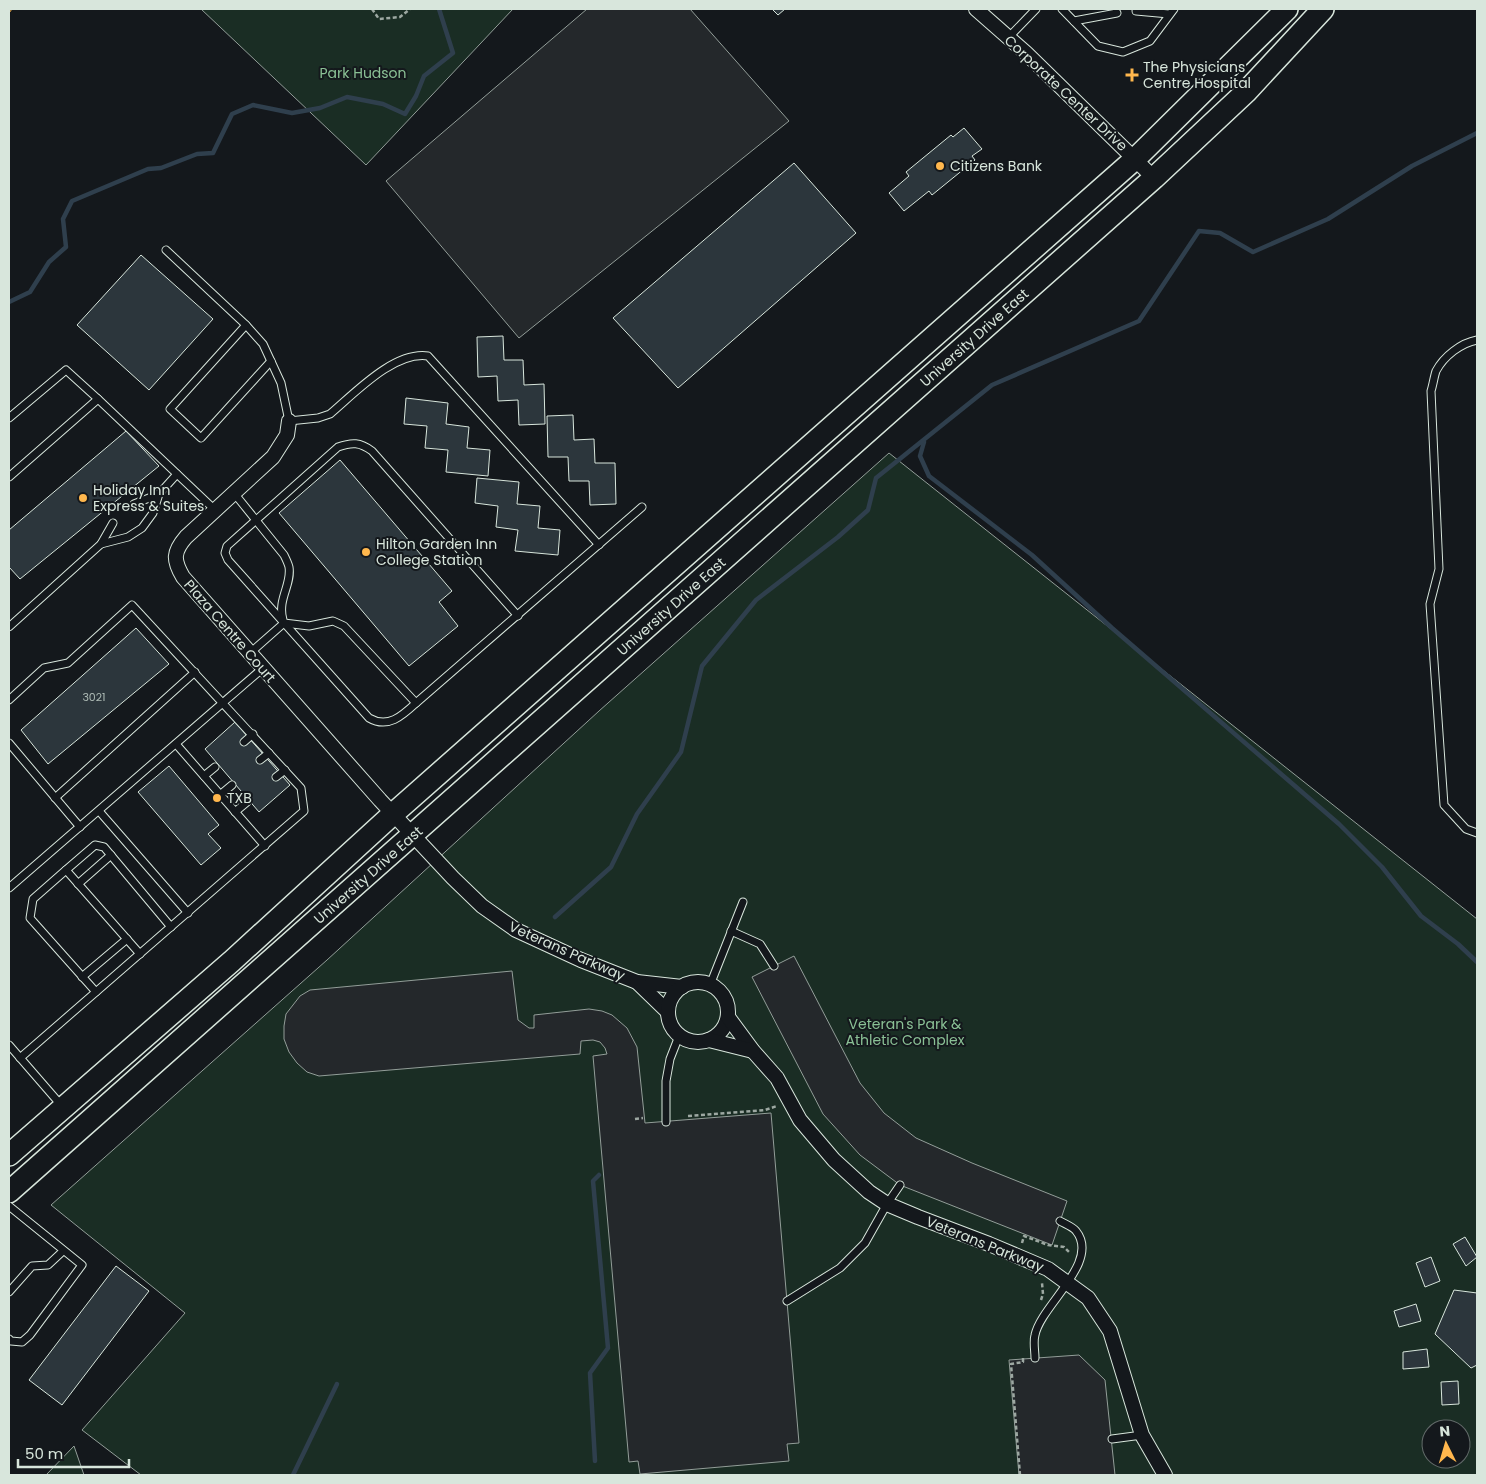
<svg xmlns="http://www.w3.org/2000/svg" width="1486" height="1484" font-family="Poppins,sans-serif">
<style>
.green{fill:#1a2d24;stroke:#939e99;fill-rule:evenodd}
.parking{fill:#24282b;stroke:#939e99}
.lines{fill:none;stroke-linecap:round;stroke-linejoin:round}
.stream{stroke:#2f3f4d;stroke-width:4.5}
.building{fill:#2c363c;stroke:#d8e6dc}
.lane-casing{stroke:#d8e6dc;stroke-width:9}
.street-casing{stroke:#d8e6dc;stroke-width:16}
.primary-casing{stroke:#d8e6dc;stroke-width:24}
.path{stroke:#9da8a2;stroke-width:2.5;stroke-dasharray:4 2.5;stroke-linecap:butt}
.lane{stroke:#14181c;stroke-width:7}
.street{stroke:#14181c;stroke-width:14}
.primary{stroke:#14181c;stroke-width:21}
.power{stroke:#ffb74d;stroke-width:1;stroke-dasharray:18 4 2.5 4;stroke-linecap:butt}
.poi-dot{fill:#ffb74d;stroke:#14181c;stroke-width:2}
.labels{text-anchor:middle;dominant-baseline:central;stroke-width:4;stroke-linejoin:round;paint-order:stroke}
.number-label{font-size:11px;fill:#adbab4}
.poi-label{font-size:14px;fill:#d8e6dc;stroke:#14181c;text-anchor:start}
.park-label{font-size:14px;fill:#8ac095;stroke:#14181c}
.street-label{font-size:14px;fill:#d8e6dc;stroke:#14181c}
</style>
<rect width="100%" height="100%" fill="#14181c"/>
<!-- green -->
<g class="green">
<path d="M201,9H513L366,165Z"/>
<path d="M889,453L1477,919V1475H141L82,1430L185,1313L51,1205L327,960L599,711ZM1431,1429H1461V1459H1431Z"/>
<path d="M74,1446L84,1475H46Z"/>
</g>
<!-- parking -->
<g class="parking">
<path d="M587,9H690L789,121L519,338L386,181Z"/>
<path d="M794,956L860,1083L884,1113L916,1138L972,1163L1067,1201L1052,1245L900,1185L860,1155L823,1114L752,977Z"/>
<path d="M512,971L518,1020L529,1028H534V1015L589,1009L602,1011L612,1015L627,1028L637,1047L645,1123L771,1113L799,1443L787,1444L789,1461L640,1474L638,1461L629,1462L593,1056L607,1054L605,1048L600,1042L593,1040L581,1041L580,1054L319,1076L307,1072L297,1063L289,1052L284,1039V1026L286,1014L300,996L310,990Z"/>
<path d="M1079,1355L1105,1380L1115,1475H1019L1009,1360Z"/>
</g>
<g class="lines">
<!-- stream -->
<g class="stream">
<path d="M9,302L30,292L49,262L66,247L63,219L72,201L148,169L161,168L197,154L213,153L232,114L253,105L292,113L320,108L347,97L383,104L405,114L416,96L424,76L453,53L439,9"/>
<path d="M924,442L920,456L929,476L1032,555L1112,628L1339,824L1382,867L1421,916L1458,944L1477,962"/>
<path d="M555,917L611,867L637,814L681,752L702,666L756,600L838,537L868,510L876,478L992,385L1139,321L1199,231L1220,233L1253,252L1328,219L1412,166L1477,133"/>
<path d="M595,1461L590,1373L608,1348L593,1181L599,1175"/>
<path d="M293,1475L337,1384"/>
</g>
</g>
<!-- building -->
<g class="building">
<path d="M772,9H785L778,15Z"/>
<path d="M964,128L982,149L972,156L975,160L932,195L929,191L904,211L889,193L909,176L906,172L951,135L953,137Z"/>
<path d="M794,163L856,233L678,388L613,318Z"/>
<path d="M141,255L213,319L149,390L77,325Z"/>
<path d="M503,336L504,360H523L524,385L544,384L545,424L519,425L518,400L498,401L497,376L478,377L477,337Z"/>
<path d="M406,398L448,403L446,424L469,427L467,448L490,450L488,476L446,472L448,450L425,448L427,426L404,424Z"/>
<path d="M573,415L574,440L594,439L595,463H615L616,504L590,505L589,481H569L568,457H548L547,416Z"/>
<path d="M126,431L159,466L20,579L9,567V530Z"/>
<path d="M340,460L452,591L439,602L458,626L409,666L279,513Z"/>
<path d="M477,478L519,482L517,504L540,506L538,528L560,530L558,555L515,551L518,530L496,527L498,506L475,503Z"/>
<path d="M136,628L169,664L48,764L21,730Z"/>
<path d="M235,722L290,785L259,812L205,749Z"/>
<path d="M169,766L219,825L208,834L221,848L201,865L138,792Z"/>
<path d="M1465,1237L1477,1257L1466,1266L1453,1244Z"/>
<path d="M1431,1257L1440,1281L1425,1287L1416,1263Z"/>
<path d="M116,1266L149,1291L62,1405L29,1380Z"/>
<path d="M1454,1290L1477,1293V1365L1471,1368L1435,1334Z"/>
<path d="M1416,1304L1421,1321L1399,1327L1394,1311Z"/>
<path d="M1427,1349L1429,1367L1403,1369V1352Z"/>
<path d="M1458,1381L1459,1404L1442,1405L1441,1382Z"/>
</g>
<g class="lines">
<!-- lane casing -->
<g class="lane-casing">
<g id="lane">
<path d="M1062,9L1098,46L1123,52L1150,41L1174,9"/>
<path d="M1136,11L1169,14"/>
<path d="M1074,21L1117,13"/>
<path d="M1008,38L1036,9"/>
<path d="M166,250L246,325L263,344L281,383L289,421L318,418L330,414C355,393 394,351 428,356L599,545"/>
<path d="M246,325L170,409L201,438L271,361"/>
<path d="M1477,340C1461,343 1444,356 1436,371C1434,377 1433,385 1431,391L1439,569L1430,604L1444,805L1466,829L1477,833"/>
<path d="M9,418L66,370L98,399"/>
<path d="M9,477L98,399L215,510"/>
<path d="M234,493L284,555C286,559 288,563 289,567C292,585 277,599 283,620"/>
<path d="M134,504L159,494"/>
<path d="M101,544L113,523"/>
<path d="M9,627L101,544L128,537L142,528L153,513L159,494L177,474"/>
<path d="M250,653L284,623L309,626L333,621L344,626L416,703L642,507"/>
<path d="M9,700L44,668L68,663L132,605L301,788L304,811L20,1058"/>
<path d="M416,703C402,716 388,729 369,718L228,560L225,553L227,546L338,447C352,442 360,442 372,451L518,616"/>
<path d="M244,742L253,734"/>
<path d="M9,743L80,827"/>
<path d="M176,744L265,846"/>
<path d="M260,760L269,753"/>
<path d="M204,776L215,767"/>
<path d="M276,777L285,770"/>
<path d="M220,795L232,785"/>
<path d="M55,798L195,672"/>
<path d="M99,811L188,913"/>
<path d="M235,812L247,802"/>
<path d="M66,870L95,845L104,847L171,927"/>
<path d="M78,884L111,855"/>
<path d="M9,888L263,668"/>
<path d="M731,931L760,944L774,966"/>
<path d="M82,977L127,939"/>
<path d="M710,985L743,902"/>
<path d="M96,992L30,918L33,899L66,870L140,954"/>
<path d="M9,1045L61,1105"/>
<path d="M666,1122V1081L670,1059L679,1036"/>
<path d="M9,1206L82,1265L30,1335L22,1342L11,1341L9,1339"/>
<path d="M9,1292L32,1266L48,1265L63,1251"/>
<path d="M787,1301L840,1268L865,1243L887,1204L900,1185"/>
<path d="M1035,1358C1035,1351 1033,1342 1035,1335C1041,1305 1101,1262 1076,1231C1073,1227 1065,1224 1060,1221"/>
<path d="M1112,1439L1142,1435"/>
</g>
</g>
<!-- street casing -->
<g class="street-casing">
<g id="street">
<path d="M976,9L1026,53L1154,178"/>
<path d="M289,421L287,435L273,457L186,537C173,552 173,560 183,577L380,800L453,878L482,906L516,930L581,960L637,982L682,987"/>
<path d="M637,982L668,1012"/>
<circle cx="698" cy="1012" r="30"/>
<path d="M728,1017L753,1051L777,1078L800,1120L834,1160L869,1192L887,1204L918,1217L989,1244L1048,1269L1088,1298L1110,1331L1142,1435L1165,1475"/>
<path d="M709,1040L753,1051"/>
</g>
</g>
<!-- primary casing -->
<g class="primary-casing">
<g id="primary">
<path d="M9,1155L232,961L393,814L1135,159L1287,9"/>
<path id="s1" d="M9,1192C392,855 773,516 1154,178L1246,92L1323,9"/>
</g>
</g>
<!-- path -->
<g class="path">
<path d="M372,9L379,19L400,17L410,9"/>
<path d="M688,1116L765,1110L777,1106"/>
<path d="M635,1119L643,1118"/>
<path d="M1022,1243L1024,1236L1048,1245L1064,1247L1070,1253"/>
<path d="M1041,1300L1043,1294L1042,1283"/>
<path d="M1020,1475L1011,1364L1023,1362V1356"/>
</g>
<!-- lane -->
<use href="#lane" class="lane"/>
<!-- street -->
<use href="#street" class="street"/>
<!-- primary -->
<use href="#primary" class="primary"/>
<!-- power -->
<path class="power" d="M9,13L12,9"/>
</g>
<!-- markers -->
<g class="poi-dot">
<path d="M1129.5 67.5h5v5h5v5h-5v5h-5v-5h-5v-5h5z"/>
<circle cx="940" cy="166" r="5"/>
<circle cx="83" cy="498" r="5"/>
<circle cx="366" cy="552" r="5"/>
<circle cx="217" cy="798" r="5"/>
</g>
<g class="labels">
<!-- number labels -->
<g class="number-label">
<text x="94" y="697">3021</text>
</g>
<!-- poi labels -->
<g class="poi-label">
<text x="1143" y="67">The Physicians<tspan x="1143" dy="16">Centre Hospital</tspan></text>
<text x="950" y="166">Citizens Bank</text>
<text x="93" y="490">Holiday Inn<tspan x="93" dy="16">Express &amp; Suites</tspan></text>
<text x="376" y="544">Hilton Garden Inn<tspan x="376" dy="16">College Station</tspan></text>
<text x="227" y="798">TXB</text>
</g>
<!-- park labels -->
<g class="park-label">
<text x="363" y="73">Park Hudson</text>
<text x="905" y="1024">Veteran's Park &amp;<tspan x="905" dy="16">Athletic Complex</tspan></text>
</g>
<!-- street labels -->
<g class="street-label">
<text transform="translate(1066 93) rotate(43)">Corporate Center Drive</text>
<text stroke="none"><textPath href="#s1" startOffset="1289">University Drive East</textPath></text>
<text stroke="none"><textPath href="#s1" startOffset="884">University Drive East</textPath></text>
<text transform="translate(230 631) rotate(49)">Plaza Centre Court</text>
<text stroke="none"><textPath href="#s1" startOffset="479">University Drive East</textPath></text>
<text transform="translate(567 951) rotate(24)">Veterans Parkway</text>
<text transform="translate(985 1244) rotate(22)">Veterans Parkway</text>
</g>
</g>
<!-- border -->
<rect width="1486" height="1484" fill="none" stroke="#d8e6dc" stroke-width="20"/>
<!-- north arrow -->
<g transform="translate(1446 1444) rotate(355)"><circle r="24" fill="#14181c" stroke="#626a69"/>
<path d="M0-4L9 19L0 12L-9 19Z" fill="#ffb74d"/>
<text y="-8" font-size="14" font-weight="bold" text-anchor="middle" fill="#d8e6dc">N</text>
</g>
<!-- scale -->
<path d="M18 1459v8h111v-8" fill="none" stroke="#d8e6dc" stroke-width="2.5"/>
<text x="25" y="1459" font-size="15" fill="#d8e6dc" stroke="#14181c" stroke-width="4" paint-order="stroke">50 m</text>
</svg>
